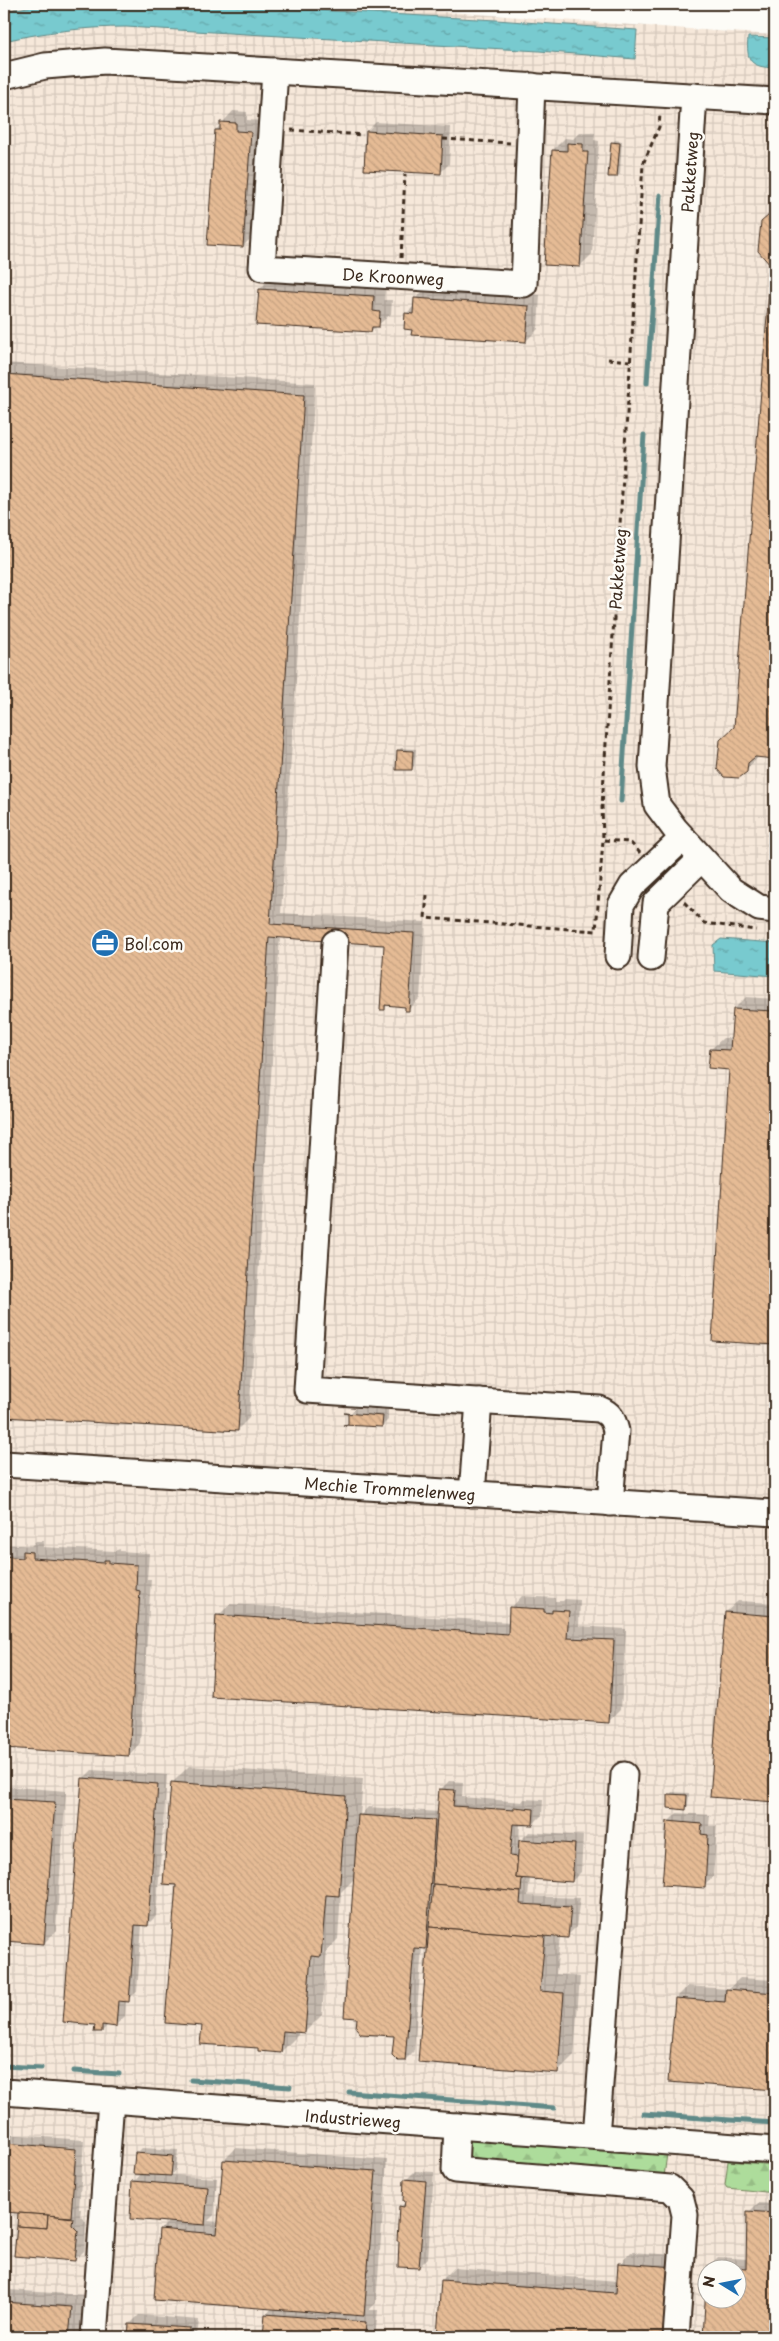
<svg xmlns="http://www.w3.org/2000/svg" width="779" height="2341" font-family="'Playpen Sans',sans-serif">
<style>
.industrial{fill:url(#industrial-grid);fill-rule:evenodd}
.forest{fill:url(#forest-firs);stroke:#74835c}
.water{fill:url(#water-ripples);stroke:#608a88}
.shadow{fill:#0003}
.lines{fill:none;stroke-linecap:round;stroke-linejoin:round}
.stream{stroke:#608a88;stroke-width:5}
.building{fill:url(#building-back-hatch);stroke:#3b2a1e}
.minor-casing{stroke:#3b2a1e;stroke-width:29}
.path{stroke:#3b2a1e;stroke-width:3;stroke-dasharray:5 4;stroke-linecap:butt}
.minor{stroke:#fdfcf7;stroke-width:25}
.labels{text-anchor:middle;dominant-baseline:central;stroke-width:5;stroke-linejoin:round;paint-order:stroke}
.street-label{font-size:16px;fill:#3b2a1e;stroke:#fdfcf7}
.poi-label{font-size:16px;fill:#3b2a1e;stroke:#fdfcf7;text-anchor:start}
</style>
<defs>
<pattern id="industrial-grid" width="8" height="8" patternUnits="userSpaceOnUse" patternTransform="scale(1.25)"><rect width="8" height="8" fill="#f6e8da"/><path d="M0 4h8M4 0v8" fill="none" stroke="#d4c7bb"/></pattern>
<pattern id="forest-firs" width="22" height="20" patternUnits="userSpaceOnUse" patternTransform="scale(1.25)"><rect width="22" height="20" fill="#addc9b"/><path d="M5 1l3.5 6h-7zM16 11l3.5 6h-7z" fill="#96bd85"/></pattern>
<pattern id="water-ripples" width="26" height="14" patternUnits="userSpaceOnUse" patternTransform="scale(1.25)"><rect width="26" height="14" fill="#78cacf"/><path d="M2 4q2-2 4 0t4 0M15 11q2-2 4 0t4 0" fill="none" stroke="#64a4a7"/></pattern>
<pattern id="building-back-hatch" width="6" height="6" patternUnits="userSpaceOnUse" patternTransform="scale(1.25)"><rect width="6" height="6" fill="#e5bb95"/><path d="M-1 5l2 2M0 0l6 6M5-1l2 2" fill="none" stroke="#c5a180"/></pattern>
</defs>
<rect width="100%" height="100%" fill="#fdfcf7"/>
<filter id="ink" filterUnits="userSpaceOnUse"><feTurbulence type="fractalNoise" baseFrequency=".02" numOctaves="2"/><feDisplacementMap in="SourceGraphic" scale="10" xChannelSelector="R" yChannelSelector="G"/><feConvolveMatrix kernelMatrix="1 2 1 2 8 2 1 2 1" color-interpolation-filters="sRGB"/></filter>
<g filter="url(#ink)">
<!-- industrial -->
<path class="industrial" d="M4,4H334L775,35V2337H4ZM706,2268H736V2298H706Z"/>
<!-- forest -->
<g class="forest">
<path d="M469,2139L667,2154L664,2176L471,2161L467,2156Z"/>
<path d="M728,2161L775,2165V2193L727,2188L725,2185Z"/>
</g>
<!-- water -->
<g class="water">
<path d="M46,4H207L496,20L637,30L635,59L539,51L126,27C84,27 45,32 4,41V11Z"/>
<path d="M748,37L775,38V68C750,67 746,61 748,37Z"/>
<path d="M721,939L775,943V976L714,971L713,945Z"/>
</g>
<!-- shadow -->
<g class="shadow">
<path d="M233,111L247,112V120L262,121L255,234L243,246L216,130Z"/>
<path d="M376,122L451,127L449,164L440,173L367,131Z"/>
<path d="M580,132L595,133L594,140L599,141L592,254L580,266L553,150L565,138L573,139Z"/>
<path d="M615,140L622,141L620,174L617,176L612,143Z"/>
<path d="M775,209V758L759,756L746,771L721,740L736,726L773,266L762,222Z"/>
<path d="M272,277L385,284L384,300H392L391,314L371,331L260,289Z"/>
<path d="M427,287L540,295L538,329L526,341L413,328L406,314L415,305V299Z"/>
<path d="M4,363L315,383L281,913L425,922L420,998L408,1010L406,1005L388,1004L384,1009L386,944L280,937L249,1418L237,1430L4,1415Z"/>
<path d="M401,748L416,749L414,766L412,769L398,751Z"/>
<path d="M746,997L775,999V1343L713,1339L730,1068L711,1049L723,1038H732L734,1009Z"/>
<path d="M355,1408L388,1410V1420L382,1426L350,1414Z"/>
<path d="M36,1541H44L43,1547L114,1551L120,1549V1551L149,1553L147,1579H151L140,1743L129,1755L4,1747V1544L31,1546Z"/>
<path d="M522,1596L555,1598V1601H563L565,1599L580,1600L579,1626L626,1629L621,1709L609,1721L218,1616L230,1604L510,1622L511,1608Z"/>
<path d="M738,1601L775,1603V1801L712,1796L726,1612Z"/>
<path d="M189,1766L363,1779L360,1816L368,1807L439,1812L440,1790L449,1781L463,1782L462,1797L522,1802L524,1799L543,1800L542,1815L533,1824L520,1823L519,1842L529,1832L583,1836L581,1872L572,1881L530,1878L528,1896L580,1898L576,1927L567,1936H560L556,1974L580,1977L574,2055L557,2072L429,1944L425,1948H422L414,2051L405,2060L395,2035L355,1878L341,1892L338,1939L327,1950L322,2015L305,2032L298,2031V2035L281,2052L260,2047L203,2024L177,1884L172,1783Z"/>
<path d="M92,1770L167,1775L156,1916L147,1925H142L137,1992L126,2000L125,2016L116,2025H108L102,2031L83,1779Z"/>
<path d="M4,1786L66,1791L56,1931L44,1943L4,1940Z"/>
<path d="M672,1792L689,1793L688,1806L686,1808L670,1795Z"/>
<path d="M677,1813L710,1815L709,1826H717L713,1877L704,1886L668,1822Z"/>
<path d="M740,1978L775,1980V2089L669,2080L676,1998L688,1986L728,1989Z"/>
<path d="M4,2134L84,2140L79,2209H81L80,2216L86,2222L84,2251L75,2260L19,2212L6,2211L4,2232Z"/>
<path d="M142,2148L178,2150L176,2169L171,2175L217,2178L214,2215L208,2221L220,2222L224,2160L236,2148L387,2160L376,2303L369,2310H378L375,2337H264L266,2315L272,2308L160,2230L169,2221L134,2182L142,2173L136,2154Z"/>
<path d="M415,2171L434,2172L428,2258L419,2267L401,2239V2207L408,2200L406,2180Z"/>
<path d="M758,2203L775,2204V2337H704L707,2298H736V2268H709V2266L718,2257L747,2259L749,2212Z"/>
<path d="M631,2252L689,2256L682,2337H438L442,2280L454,2268L618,2281L620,2264Z"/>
<path d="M9,2290L83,2295L80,2337H4V2295Z"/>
<path d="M139,2315L199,2320L197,2337H130V2324Z"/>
</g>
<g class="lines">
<!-- stream -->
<g class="stream">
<path d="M647,383L660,195"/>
<path d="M621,801L644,435"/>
<path d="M4,2066L41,2068"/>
<path d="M74,2071L119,2074"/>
<path d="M191,2080L290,2087"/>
<path d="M349,2092L554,2108"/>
<path d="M644,2114L775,2123"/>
</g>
</g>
<!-- building -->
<g class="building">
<path d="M220,122L236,123V131L251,132L243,247L207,245L215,130H220Z"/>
<path d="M366,131L443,136L441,174L364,170Z"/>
<path d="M611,142L620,143L617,177H608Z"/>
<path d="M567,143L583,144V152H588L580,267L544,265L552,150L567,151Z"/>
<path d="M769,215L775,216V759L755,757L748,763L747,772L739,778L724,777L717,769L720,740L734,727L771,266L758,251L761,222Z"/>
<path d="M259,289L374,296L373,311L380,312L379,327H372L371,332L256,325Z"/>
<path d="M414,298L529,306L526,342L411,335L412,330L404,329L405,313L413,314Z"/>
<path d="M4,374L304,395L270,924L414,933L409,1011H405V1007L385,1005V1010H380L384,945L269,937L238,1431L4,1417Z"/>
<path d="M397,750L413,751L412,770H396Z"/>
<path d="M733,1009L775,1011V1345L712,1341L729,1070L708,1068L710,1049L730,1050Z"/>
<path d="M344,1413L383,1416L382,1427L343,1425L348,1424V1414Z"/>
<path d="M23,1551L32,1552V1558L104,1563V1560H109V1563L137,1565L136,1590L140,1591L129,1756L4,1748V1556L23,1558Z"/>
<path d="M509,1607L544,1609V1612L552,1613V1610L569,1611L567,1638L614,1640L609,1723L211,1697L216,1615L508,1634Z"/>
<path d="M725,1612L775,1616V1802L710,1797Z"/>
<path d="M82,1778L158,1784L148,1926L135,1925L129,2002L118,2001L116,2027L102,2025V2032H94L95,2025L63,2022Z"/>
<path d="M171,1782L346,1796L339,1896L326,1895L321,1957L311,1956L305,2033L283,2031L281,2053L258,2051V2048L200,2044L202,2026L165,2023L176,1885L163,1884Z"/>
<path d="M439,1789L455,1790L453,1806L514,1810V1807L534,1809L533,1825L513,1824L510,1856L518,1857L516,1878L522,1879L521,1892L432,1884Z"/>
<path d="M668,1794L687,1795L686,1810L668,1808Z"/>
<path d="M4,1799L55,1802L44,1944L4,1941Z"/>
<path d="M358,1815L435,1820L426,1949L414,1948L405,2061H398L392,2055L394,2036L361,2034L356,2028L357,2018L344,2017Z"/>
<path d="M667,1821L702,1824L701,1834L708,1835L705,1888L662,1885Z"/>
<path d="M519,1840L575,1844L572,1882L516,1878Z"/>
<path d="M433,1884L521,1892L520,1904L571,1907L568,1938L429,1927Z"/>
<path d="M429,1927L545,1936L540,1991L564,1993L558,2073L418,2062Z"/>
<path d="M726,1989L775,1993V2090L668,2082L675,1998L725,2002Z"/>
<path d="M4,2143L76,2149L71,2217L4,2212Z"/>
<path d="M135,2153L173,2156L171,2176L133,2174Z"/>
<path d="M223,2160L376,2171L364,2316L154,2300L159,2229L217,2234Z"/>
<path d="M404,2179L426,2181L419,2268L398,2267L399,2241H397L399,2206L404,2207L405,2201H403Z"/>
<path d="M132,2181L208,2187L205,2225L130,2219Z"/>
<path d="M747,2211L775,2213V2337H703L706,2286V2298H736V2268H708V2265L746,2268Z"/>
<path d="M18,2213L48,2215L47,2228L17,2226Z"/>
<path d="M48,2215L73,2218L72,2225L78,2231L75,2261L14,2256L17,2226L47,2228Z"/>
<path d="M618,2263L677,2267L672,2337H437L441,2280L616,2293Z"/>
<path d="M4,2302L72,2307L69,2337H4Z"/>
<path d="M265,2314L366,2322L365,2337H263Z"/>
<path d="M129,2324L190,2328V2337H128Z"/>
</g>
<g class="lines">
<!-- minor casing -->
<g class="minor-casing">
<g id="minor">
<path d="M275,71L262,268L524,284L532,86"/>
<path d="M4,76L45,66L105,61L775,101"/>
<path d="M694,96L652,767L657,805L675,829L731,890L759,908L775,910"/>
<path d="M335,943L307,1390L599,1409C611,1414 613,1419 616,1431L610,1503"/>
<path d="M618,956L621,905L632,886L683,838"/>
<path d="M651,958L656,903L701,859"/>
<path d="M4,1464L775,1513"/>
<path d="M472,1494L479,1401"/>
<path d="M4,2092L775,2150"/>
<path d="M457,2126L455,2170L670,2188L681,2199L685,2215L676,2337"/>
<path d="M596,2136L624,1775"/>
<path d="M94,2337L111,2100"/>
</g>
</g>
<!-- path -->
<g class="path">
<path d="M291,130L363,135"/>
<path d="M443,139L510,143"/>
<path d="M401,258L405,174"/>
<path d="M608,359L630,361"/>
<path d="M640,853L630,842L603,840L602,806L643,164L659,127L660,114"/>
<path d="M427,895L425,918L596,931L603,840"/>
<path d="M684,902L704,923L756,930"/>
</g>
<!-- minor -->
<use href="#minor" class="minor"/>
</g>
</g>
<!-- icons -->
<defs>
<g id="office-disc" transform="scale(1.4375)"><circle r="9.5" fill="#1f6fb2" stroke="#fdfcf7"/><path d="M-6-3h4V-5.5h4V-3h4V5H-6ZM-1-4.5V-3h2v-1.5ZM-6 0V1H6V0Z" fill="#fff"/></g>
</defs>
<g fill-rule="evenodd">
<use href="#office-disc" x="105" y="943"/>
</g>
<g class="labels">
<!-- street labels -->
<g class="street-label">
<text transform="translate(689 172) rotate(-86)">Pakketweg</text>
<text transform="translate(393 276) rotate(3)">De Kroonweg</text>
<text transform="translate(617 569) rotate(-86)">Pakketweg</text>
<text transform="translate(390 1488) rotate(4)">Mechie Trommelenweg</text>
<text transform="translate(353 2118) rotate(4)">Industrieweg</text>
</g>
<!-- poi labels -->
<g class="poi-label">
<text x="124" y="943">Bol.com</text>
</g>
</g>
<!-- margin -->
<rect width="779" height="2341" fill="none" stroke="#fdfcf7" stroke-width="20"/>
<rect x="10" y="10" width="759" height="2321" fill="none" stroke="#3b2a1e" stroke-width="2" filter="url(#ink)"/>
<!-- north arrow -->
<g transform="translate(722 2284) rotate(280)"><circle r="24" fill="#fdfcf7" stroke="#afa8a0"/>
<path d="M0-4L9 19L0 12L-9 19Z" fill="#1f6fb2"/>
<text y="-8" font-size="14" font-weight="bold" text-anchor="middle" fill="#3b2a1e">N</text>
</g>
</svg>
